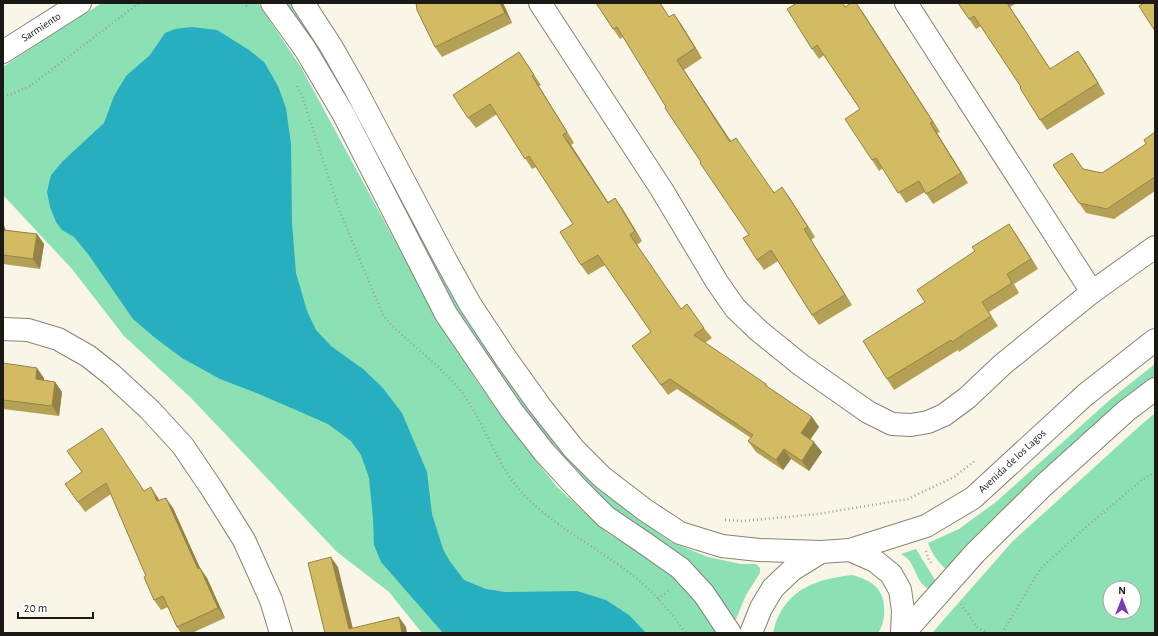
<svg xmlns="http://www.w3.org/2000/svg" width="1158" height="636" font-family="'Alegreya Sans',sans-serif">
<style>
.green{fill:#8be0b4;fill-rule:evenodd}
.water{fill:#27aebf}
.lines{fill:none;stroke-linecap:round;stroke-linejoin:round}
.minor-casing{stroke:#878377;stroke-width:24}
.path{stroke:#a2a095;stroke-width:2.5;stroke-dasharray:1 3;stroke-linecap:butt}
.minor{stroke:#fff;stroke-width:22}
.wall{fill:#b5a156}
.shaded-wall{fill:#948346}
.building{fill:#d3bb64;stroke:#948346}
.labels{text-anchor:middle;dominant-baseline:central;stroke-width:3.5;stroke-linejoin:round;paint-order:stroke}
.street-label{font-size:11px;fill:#1a1914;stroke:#fff}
</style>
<rect width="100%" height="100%" fill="#f9f6e8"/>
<!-- green -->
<g class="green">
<path d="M102,3H258L302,69L430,306L476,380L515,434L557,487L607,533L662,566L695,599L717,633H422L389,592L337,552L191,398L124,336L72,269L3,195V67L39,43Z"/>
<path d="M282,3H291L326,54L571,460L622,507L671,542L708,557L741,564H756L760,568V573L746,595L736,619L734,620L566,466L509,391L460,316L379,167Z"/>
<path d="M1155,364V382L949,572C939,563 933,556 928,543L959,529L996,502L1112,398Z"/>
<path d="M1155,413V633H932L1012,542L1142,424ZM1110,588H1134V612H1110Z"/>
<path d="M916,549L937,583L931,589C919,588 916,569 909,560C907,558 904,556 901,554Z"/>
<path d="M853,575C861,578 869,580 875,586C887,596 887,621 878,633H773C782,591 814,579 853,575Z"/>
</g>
<!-- water -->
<path class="water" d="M192,27L217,30L249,50L264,62L278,86L286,108L291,144L292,223L296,273L307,311L316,330L331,346L363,369L382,387L402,413L427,472L432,514L443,549L449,560L464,580L486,589L505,592L577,591L606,600L629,615L646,633H443L381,562L374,545L373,518L369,478L361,455L351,441L328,424L259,394L220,379L182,358L154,337L133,319L88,254L74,237L62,230L56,222L50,207L47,192L51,175L63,161L104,123L114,96L126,76L150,55L165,33L175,29Z"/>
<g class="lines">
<!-- minor casing -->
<g class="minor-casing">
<g id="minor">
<path d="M272,3L305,49L344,115L446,314L512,411L544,452L577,488L606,517L643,542L680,568L704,594L730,633"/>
<path d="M303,3L331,46L356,90L444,257L470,304L505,357L540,406L574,449L602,477L645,510L680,533L722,546L759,550L821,552"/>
<path d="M540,3L662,190L717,282L735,308L759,331L801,365L868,412L892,424L911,425L928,422L944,415L967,398L1003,364L1092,292L1155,247"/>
<path d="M906,3L1092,292"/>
<path d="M3,52L80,3"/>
<path d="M3,329L28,330L58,339L88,356L112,375L150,410L183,446L212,489L244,540L271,600L281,633"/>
<path d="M850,550L926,526L973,498L1085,395L1155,340"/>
<path d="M751,633L761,608L773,588L792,570L821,552L850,550L875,561L891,574L900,590L903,610L902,633"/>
<path d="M904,633L975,553L1043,486L1126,411L1155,389"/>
</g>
</g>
<!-- path -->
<g class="path">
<path d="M243,3L249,8"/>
<path d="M297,86L302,96L340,212L383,315C408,345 443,365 466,398C487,430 498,468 525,496C557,528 598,548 632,575C653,591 671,611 685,633"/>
<path d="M3,96L12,94L30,86L139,3"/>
<path d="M725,520L743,521L818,514L908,499L954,477L976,460"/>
<path d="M926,551L929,560L932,564"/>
<path d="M658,599L669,590"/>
<path d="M961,604L977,627L987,633"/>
<path d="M1002,633L1041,568L1085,528L1142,480L1155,472"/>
</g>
<!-- minor -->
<use href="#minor" class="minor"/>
</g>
<!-- wall -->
<g class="wall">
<path d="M503,3L512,23L442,57L435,47Z"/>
<path d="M596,3H660L669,17L681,24L702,58L684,70L731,142L774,192L789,197L815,237L811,240L852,305L819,325L812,315L778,261L764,270L757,260L749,235L701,162L623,37L620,39Z"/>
<path d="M843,3L845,7L862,11L940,132L937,133L968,183L933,204L925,192L906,203L883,168L879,171L872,160L860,109L824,55L819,59L812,49Z"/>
<path d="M958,3H1017L1010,7L1050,69L1085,61L1105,94L1047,130L1040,120L1021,87L981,26L976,29Z"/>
<path d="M519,52L541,85L539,86L574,143L571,145L608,202L615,198L622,208L642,241L637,245L681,309L704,328L712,338L705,343L766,384L768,387L812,417L819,427L810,439L822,452L809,471L791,459L783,470L756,452L748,441L751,438L677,389L668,395L632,346L651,332L605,265L588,275L581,265L573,224L536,167L532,169L497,114L476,128L468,118Z"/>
<path d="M1155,132V191L1114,219L1086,213L1053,165L1083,169L1102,173L1146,144Z"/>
<path d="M3,223L6,230L37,234L44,244L40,269L3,264Z"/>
<path d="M1009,224L1038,269L1014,284L1019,293L989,312L998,326L959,352L958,350L894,390L887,379L925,302L975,251Z"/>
<path d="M3,363L44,378V380L55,382L62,392L59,416L3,409Z"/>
<path d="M82,472L144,491L158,498L159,500L173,508L200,568L207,578L225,618L192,633H181L177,627L168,607L161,610L154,600L146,576L111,494L85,512L65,484Z"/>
</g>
<!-- shaded-wall -->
<g class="shaded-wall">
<path d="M500,3H503L512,23L505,13Z"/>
<path d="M856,3L862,11L940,132L933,122Z"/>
<path d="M1007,3L1057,79L1050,69Z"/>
<path d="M674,14L681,24L702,58L695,48Z"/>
<path d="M1078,51L1085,61L1105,94L1098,83Z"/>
<path d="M677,60L684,70L738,152L730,142Z"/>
<path d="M532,76L539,86L574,143L567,132Z"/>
<path d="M930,123L937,133L968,183L961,173Z"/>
<path d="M563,135L571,145L615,213L608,203Z"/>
<path d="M782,187L789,197L815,237L808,227Z"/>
<path d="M615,198L622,208L642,241L635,231Z"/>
<path d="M3,223L9,240L3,231Z"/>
<path d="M1009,224L1016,234L1038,269L1031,259Z"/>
<path d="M804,229L811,240L852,305L845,295Z"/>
<path d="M37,234L44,244L40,269L33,259Z"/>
<path d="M37,368L44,378L43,389L36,379Z"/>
<path d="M55,382L62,392L59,416L52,406Z"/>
<path d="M812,417L819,427L808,443L801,433Z"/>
<path d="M814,442L822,452L809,471L802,461Z"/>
<path d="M784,449L791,459L783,470L776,460Z"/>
<path d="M151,487L158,498L164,511L157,501Z"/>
<path d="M166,498L173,508L205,579L198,569Z"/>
<path d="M331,557L338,567L354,633L349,629Z"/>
<path d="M200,568L207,578L225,618L218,608Z"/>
<path d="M399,617L406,627L407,633H402Z"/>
</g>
<!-- building -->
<g class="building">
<path d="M416,3H500L505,13L435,47L417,10Z"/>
<path d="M596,3H660L669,17L674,14L695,48L677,60L730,142L736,138L774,193L782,187L808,227L804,229L845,295L812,315L771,250L757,260L743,238L749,235L700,163L701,162L665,108L666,107L617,27L613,29Z"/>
<path d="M797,3H842L845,7L851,3H856L933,122L930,123L961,173L926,194L919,181L898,193L876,158L872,160L845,119L860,109L817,45L812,49L787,9Z"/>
<path d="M958,3H1007L1050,69L1078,51L1098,83L1040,120L1020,88L1021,87L974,16L969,19Z"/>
<path d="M1144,3H1155V31L1139,6Z"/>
<path d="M519,52L534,75L532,76L567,132L563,135L608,203L615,198L635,231L630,235L681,309L687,304L704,328L694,335L766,384L765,385L812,417L801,433L814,442L802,461L784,449L776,460L748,441L753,435L670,379L661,385L632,346L651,332L598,255L581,265L560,232L573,224L529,156L525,159L490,104L468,118L453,95Z"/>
<path d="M1155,132V177L1107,209L1079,203L1053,165L1072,153L1083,169L1102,173L1146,144L1144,140Z"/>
<path d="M1009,224L1031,259L1007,274L1012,283L982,302L991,316L952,342L951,340L887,379L863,341L925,302L917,290L975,251L972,247Z"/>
<path d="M3,230L37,234L33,259L3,255Z"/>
<path d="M3,363L37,368L36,379L55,382L52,406L3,400Z"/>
<path d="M102,428L144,491L151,487L157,501L166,498L198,569L200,568L218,608L177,627L163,596L154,600L144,577L146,576L106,483L78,502L65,484L82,472L67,451Z"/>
<path d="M331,557L349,629L399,617L402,633H325L308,563Z"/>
</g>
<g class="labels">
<!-- street labels -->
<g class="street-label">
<text transform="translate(41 27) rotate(-33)">Sarmiento</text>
<text transform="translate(1012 461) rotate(-43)">Avenida de los Lagos</text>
</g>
</g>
<!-- border -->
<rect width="1158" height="636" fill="none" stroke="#1a1914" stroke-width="8"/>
<!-- north arrow -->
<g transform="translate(1122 600)"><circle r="19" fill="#ffffff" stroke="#a3a3a1"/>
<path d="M0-3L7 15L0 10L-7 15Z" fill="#7b3aaf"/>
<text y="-6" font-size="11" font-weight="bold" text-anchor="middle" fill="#1a1914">N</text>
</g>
<!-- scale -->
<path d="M18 612v6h75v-6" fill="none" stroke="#1a1914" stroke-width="2"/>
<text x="24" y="612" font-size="12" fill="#1a1914" stroke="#ffffff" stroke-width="3" paint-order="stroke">20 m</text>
</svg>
